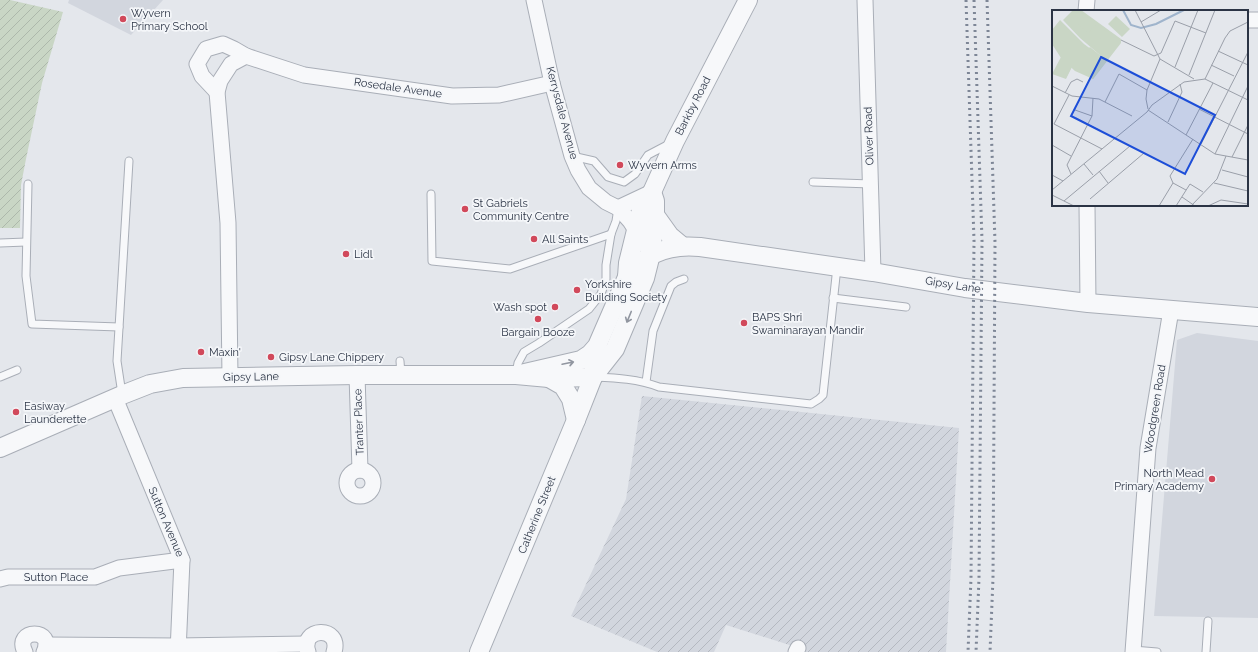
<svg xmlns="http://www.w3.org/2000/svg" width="1258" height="652" font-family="Raleway,sans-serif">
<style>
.built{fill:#d2d6de}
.industrial{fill:url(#industrial-furrows)}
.garden{fill:url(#garden-furrows)}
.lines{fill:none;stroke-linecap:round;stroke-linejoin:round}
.service-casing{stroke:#a9aeb7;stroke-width:9}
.minor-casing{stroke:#a9aeb7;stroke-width:17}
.tertiary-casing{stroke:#a9aeb7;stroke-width:20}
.service{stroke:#f7f8fa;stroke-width:7}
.minor{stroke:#f7f8fa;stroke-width:15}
.tertiary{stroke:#f7f8fa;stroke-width:18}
.rail{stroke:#7d8696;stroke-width:3;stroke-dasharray:2 4;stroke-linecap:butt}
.oneway{stroke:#9196a0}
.poi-dot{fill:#d1495b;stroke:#f4f6f9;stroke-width:1.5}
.labels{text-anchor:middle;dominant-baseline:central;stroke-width:3.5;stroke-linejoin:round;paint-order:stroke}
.poi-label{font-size:11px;fill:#2b3445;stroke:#f4f6f9;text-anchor:start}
.street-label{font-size:11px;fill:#2b3445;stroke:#f4f6f9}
.inset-river{fill:none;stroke:#9fb4cc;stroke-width:2}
.inset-road{fill:none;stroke:#9a9fa9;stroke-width:1}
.view{fill:#1d4ed8;fill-opacity:0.15;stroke:#1d4ed8;stroke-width:2}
.inset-edge{fill:none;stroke:#2b3445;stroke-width:2}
</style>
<defs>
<pattern id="industrial-furrows" width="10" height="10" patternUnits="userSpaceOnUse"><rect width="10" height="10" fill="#d2d6de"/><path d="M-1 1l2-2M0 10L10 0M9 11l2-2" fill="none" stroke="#b4b8c0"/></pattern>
<pattern id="garden-furrows" width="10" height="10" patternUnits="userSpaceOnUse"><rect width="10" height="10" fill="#c9d6c5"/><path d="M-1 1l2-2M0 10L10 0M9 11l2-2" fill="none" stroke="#adb8ab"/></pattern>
</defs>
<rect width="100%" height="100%" fill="#e4e7ec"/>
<!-- built -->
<g class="built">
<path d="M69,0H163L131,35L68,3Z"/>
<path d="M1197,333L1258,341V618L1154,616L1177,340Z"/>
</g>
<!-- industrial -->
<path class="industrial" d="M642,396L959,428L946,652H801L802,649L726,625L714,652H657L571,616L626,499Z"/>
<!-- garden -->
<path class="garden" d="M0,0H10L63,12L42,83L26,159L21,185L20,228H0Z"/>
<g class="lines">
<!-- service casing -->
<g class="service-casing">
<g id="service">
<path d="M572,156L594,161L608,177L624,182L635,174L648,155L669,144"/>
<path d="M813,182L871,184"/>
<path d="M28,184L26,276L32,324L119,327"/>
<path d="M431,194L432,261L510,269L611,234"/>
<path d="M0,243L26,242"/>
<path d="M833,298L906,307"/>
<path d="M400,361L401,375"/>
<path d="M516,374L518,363L524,352L539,343L589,309L601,294L606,279V265L611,234L616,221L618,208"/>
<path d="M0,377L17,370"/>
<path d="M595,377C617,378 638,379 659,387L811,404L819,399L823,395L837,267"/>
<path d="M646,382L653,331L671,286L676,282L684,279"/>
<path d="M122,394L117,361L129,161"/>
<path d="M1133,650L1157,652"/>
<path d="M1206,652L1208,621"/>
</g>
</g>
<!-- minor casing -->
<g class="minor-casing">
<g id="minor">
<path d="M534,0L552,83L572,156L578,170L589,188L606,202L618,208L622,212L630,221L651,254"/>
<path d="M865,0L873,272"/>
<path d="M1086,11L1087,0"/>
<path d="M1247,20H1258"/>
<path d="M217,92L202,76L197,64L206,49L223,44L234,49L246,56"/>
<path d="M1087,205L1088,303"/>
<path d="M618,208L652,192"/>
<path d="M357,375L360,470"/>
<path d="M230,377L228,223L217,92L220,81L231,64L246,56L304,75L452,96L499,95L552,83"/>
<path d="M115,398L182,560L178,652"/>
<circle cx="360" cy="483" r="13"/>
<path d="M0,579L8,577H95L119,568L182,560"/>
<path d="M46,645L177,646L307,644"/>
<path d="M25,652C13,628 56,628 44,652"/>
<path d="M308,652C299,627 342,625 334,652"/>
<path d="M796,652L798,648"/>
<path d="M1133,652L1148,448L1171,310"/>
</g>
</g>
<!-- tertiary casing -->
<g class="tertiary-casing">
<g id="tertiary">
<path d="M655,215L670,236L682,246"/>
<path d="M627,277L628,263L641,210L652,192L675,141L748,0"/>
<path d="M516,375L581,360L590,354L597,346L627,277C645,252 670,244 700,247L873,272L965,288L1088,303L1258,317"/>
<path d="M549,378L563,386L571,399L576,420"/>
<path d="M0,448L122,395L150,384L183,378L357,375H516L549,378L593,377L615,349L645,278L651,254L655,215V201L652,192"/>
<path d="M479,652L576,420L593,377L594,367"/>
</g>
</g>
<!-- service -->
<use href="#service" class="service"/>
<!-- minor -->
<use href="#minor" class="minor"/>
<!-- tertiary -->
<use href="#tertiary" class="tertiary"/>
<!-- rail -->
<g class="rail">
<path d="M966,0L974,240L971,578L968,652"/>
<path d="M974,0L982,240L979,578L976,652"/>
<path d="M987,0L995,242L993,578L990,652"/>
</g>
</g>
<!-- one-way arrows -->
<defs><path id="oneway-shaft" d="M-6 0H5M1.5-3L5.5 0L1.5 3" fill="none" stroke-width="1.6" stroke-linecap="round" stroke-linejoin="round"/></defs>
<g class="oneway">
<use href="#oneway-shaft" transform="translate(629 317) rotate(112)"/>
<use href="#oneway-shaft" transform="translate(568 363) rotate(-12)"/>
</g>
<!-- markers -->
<g class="poi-dot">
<circle cx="123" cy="19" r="4"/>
<circle cx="620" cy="165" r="4"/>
<circle cx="465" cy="209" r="4"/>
<circle cx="534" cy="239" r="4"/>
<circle cx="346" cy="254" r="4"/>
<circle cx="577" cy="290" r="4"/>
<circle cx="555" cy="307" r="4"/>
<circle cx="538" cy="319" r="4"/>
<circle cx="744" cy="323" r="4"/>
<circle cx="201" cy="352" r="4"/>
<circle cx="271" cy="357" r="4"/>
<circle cx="16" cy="412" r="4"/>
<circle cx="1212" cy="479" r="4"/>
</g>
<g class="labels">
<!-- poi labels -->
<g class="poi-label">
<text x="131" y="13">Wyvern<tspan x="131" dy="13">Primary School</tspan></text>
<text x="628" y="165">Wyvern Arms</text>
<text x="473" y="203">St Gabriels<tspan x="473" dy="13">Community Centre</tspan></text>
<text x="542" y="239">All Saints</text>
<text x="354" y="254">Lidl</text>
<text x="585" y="284">Yorkshire<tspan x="585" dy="13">Building Society</tspan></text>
<text x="547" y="307" text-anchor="end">Wash spot</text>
<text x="752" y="317">BAPS Shri<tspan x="752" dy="13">Swaminarayan Mandir</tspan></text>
<text x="538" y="332" text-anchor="middle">Bargain Booze</text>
<text x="209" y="352">Maxin'</text>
<text x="279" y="357">Gipsy Lane Chippery</text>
<text x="24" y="406">Easiway<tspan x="24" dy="13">Launderette</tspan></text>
<text x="1204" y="473" text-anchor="end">North Mead<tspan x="1204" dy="13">Primary Academy</tspan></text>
</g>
<!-- street labels -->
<g class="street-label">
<text transform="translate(398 88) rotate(8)">Rosedale Avenue</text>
<text transform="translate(693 106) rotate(-63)">Barkby Road</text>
<text transform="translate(562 113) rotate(75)">Kerrysdale Avenue</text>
<text transform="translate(869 136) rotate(-92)">Oliver Road</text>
<text transform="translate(953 285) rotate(9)">Gipsy Lane</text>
<text transform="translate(251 377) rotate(-1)">Gipsy Lane</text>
<text transform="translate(1155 409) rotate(-81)">Woodgreen Road</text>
<text transform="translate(359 422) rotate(-92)">Tranter Place</text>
<text transform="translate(537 515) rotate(-68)">Catherine Street</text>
<text transform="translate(166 522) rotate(67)">Sutton Avenue</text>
<text x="56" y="577">Sutton Place</text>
</g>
</g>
<!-- overview -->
<g transform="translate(1052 10)">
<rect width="196" height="196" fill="#e4e7ec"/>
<path d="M21,0H29L69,29V33L55,51L28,28L11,10ZM38,37L55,51L41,69L20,57L14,69L0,64L9,47L21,56Z" fill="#c9d6c5"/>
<path d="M8,10L32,34L55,51L41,69L23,61L9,48L0,34V20Z" fill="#c9d6c5"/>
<path d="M26,0L44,14L36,23L19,8ZM64,6L78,19L70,27L56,14ZM45,14L54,22L42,36L32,28ZM57,23L66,30L53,45L44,37Z" fill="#c9d6c5"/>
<path class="inset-river" d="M71,0L79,15L89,18L104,14L132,0"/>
<path class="inset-road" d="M83,0L108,49L142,69M89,12L109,0M69,30L102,46L109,43L123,11L154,23M166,41L196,55M159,55L182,66M123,57L146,0M137,65L163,0M153,69L173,28L178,21L196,12M0,76L20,86L47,89L80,106M13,83L19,72L25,69L31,72M17,85L2,114L50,139M53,92L67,64L95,80M96,99L94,89L95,80L108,49M147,99L196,124M23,100L40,106M96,100L163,144L196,150M24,108L47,120M116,112L130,82L128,74M134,125L161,73M149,134L196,42M0,135L19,146M163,144L196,76M180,147L196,115M32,154L41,165M170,160L196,167M47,161L56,173M19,164L15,155L40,106L41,88M0,165L11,171M162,173L196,181M0,180L95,102L100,95L132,72L153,69L196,90M134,180L121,173L118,166L141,129M0,185L22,196M130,187L143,196M38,189L92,143M12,191L78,136M107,196L121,173M124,196L138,174L151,182M139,196L165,169L174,146M156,196L169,190L196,194"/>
<path class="view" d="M49,47L163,105L133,164L19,106Z"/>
<rect width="196" height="196" class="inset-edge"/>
</g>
</svg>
